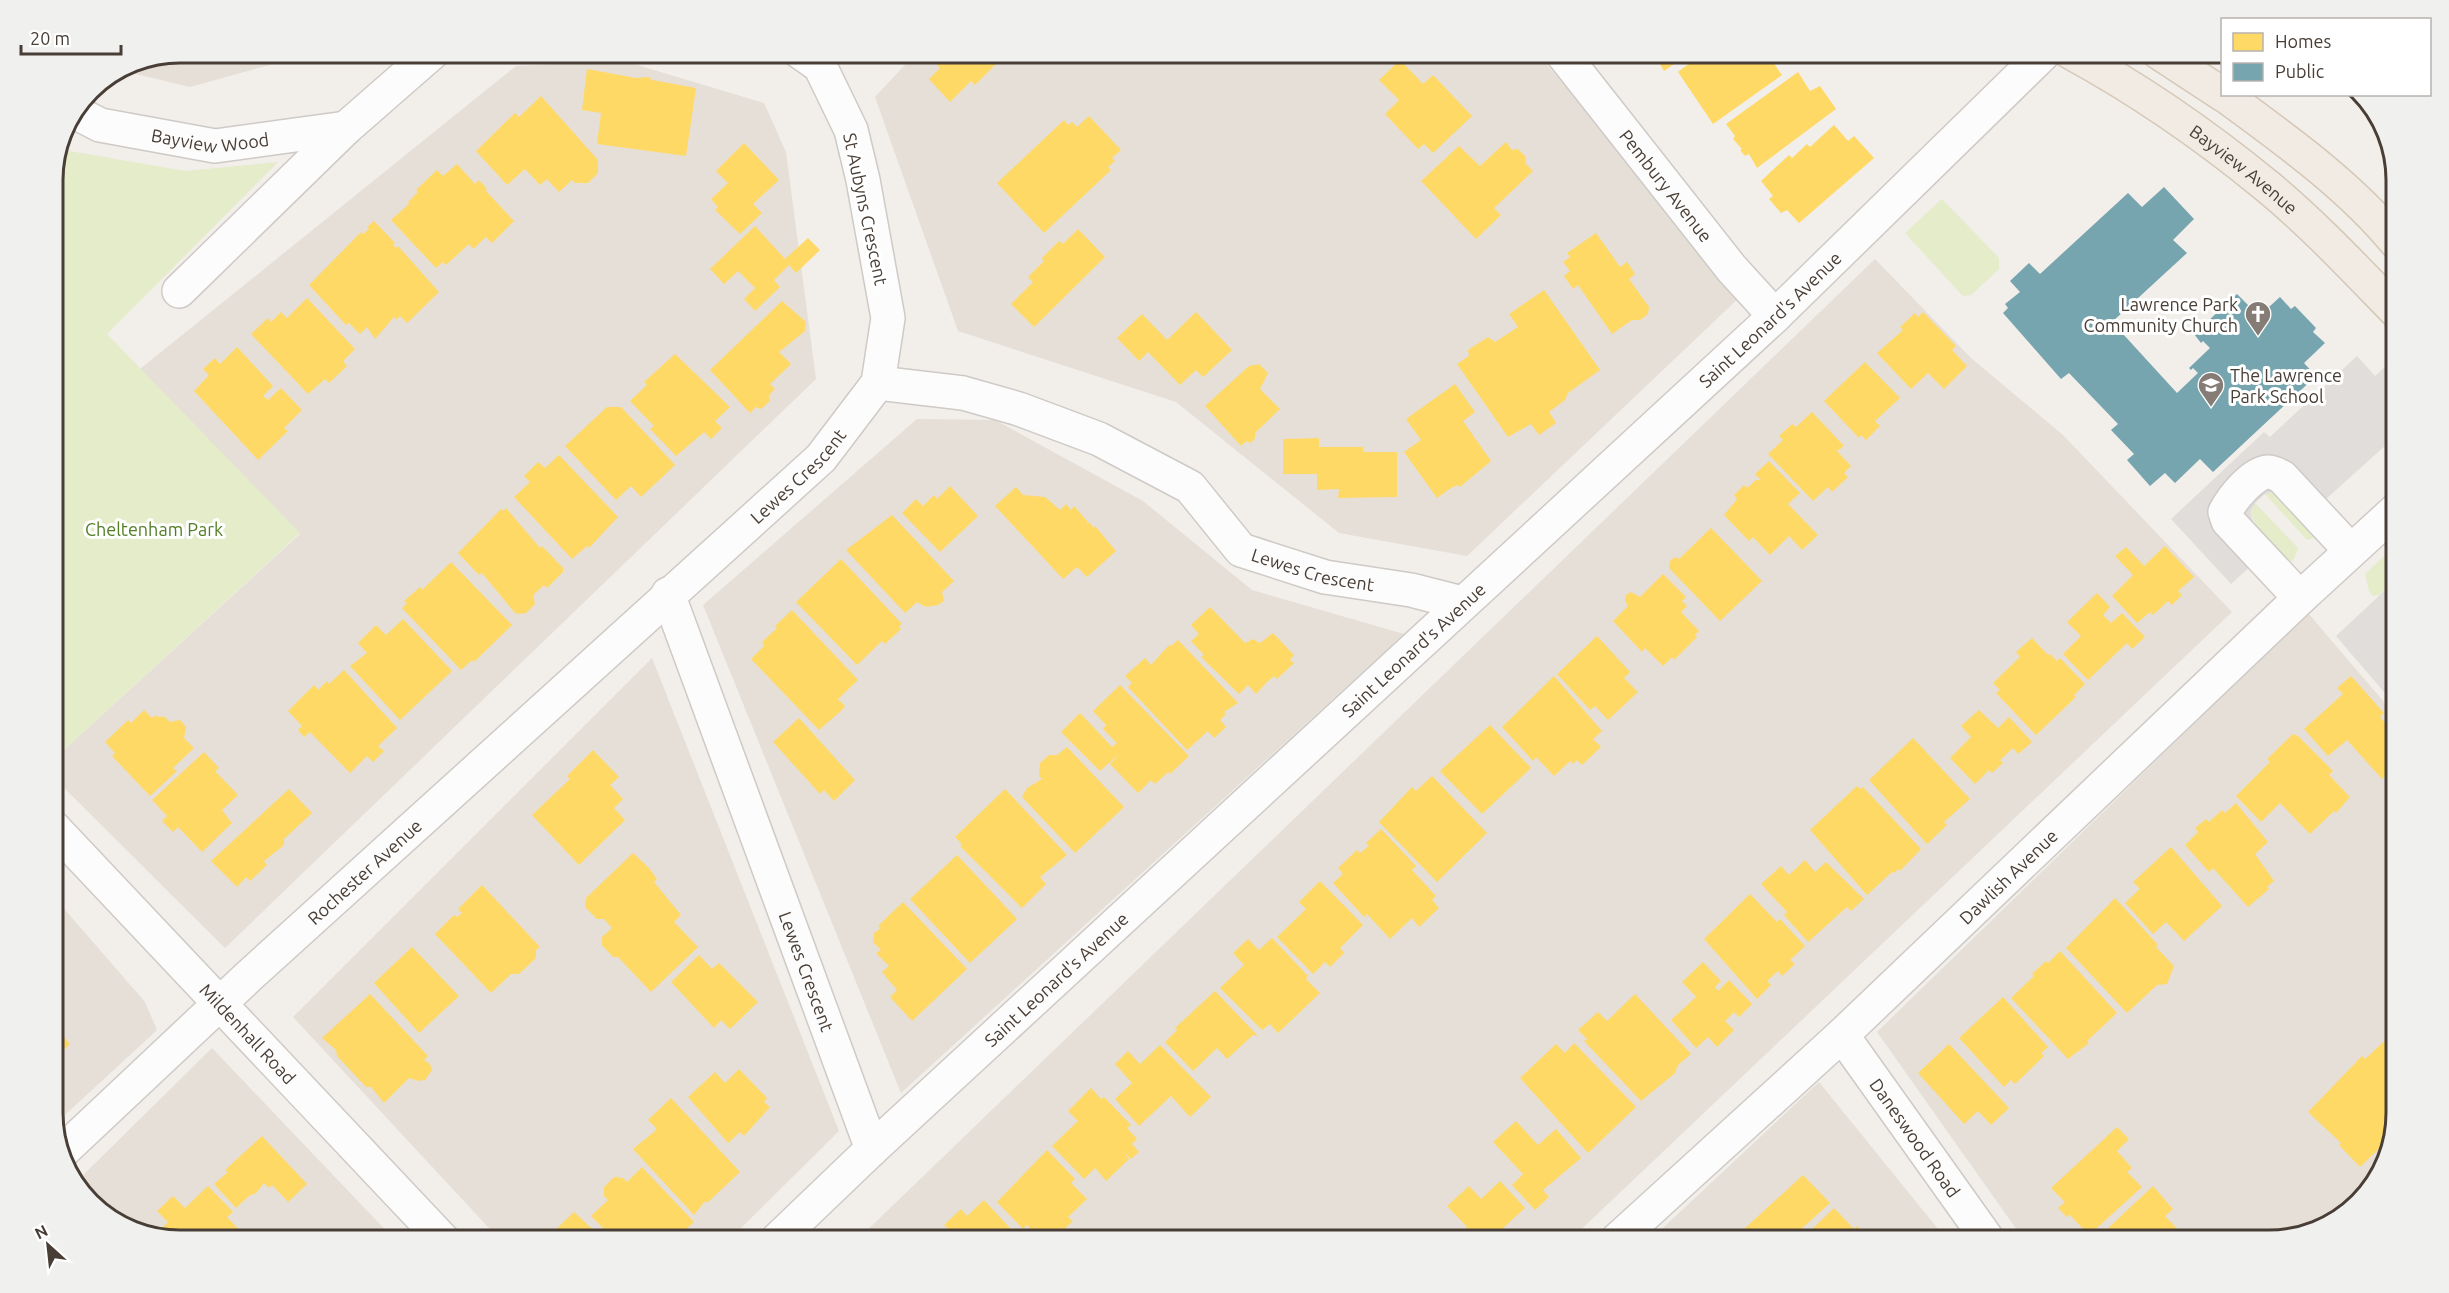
<svg xmlns="http://www.w3.org/2000/svg" width="2449" height="1293" font-family="Ubuntu,sans-serif">
<style>
.residential{fill:#e6dfd7}
.green{fill:#e4ecc9}
.parking{fill:#e1ddda}
.homes{fill:#ffd966}
.public{fill:#76a5af}
.lines{fill:none;stroke-linecap:round;stroke-linejoin:round}
.minor-casing{stroke:#cecac6;stroke-width:36}
.major-casing{stroke:#d5c8b6;stroke-width:36}
.minor{stroke:#fdfcfc;stroke-width:33}
.major{stroke:#f1ebe4;stroke-width:33}
.labels{text-anchor:middle;dominant-baseline:central;stroke-width:6;stroke-linejoin:round;paint-order:stroke}
.street-label{font-size:18px;fill:#483e36;stroke:#fff}
.poi-label{font-size:18px;fill:#483e36;stroke:#fff;text-anchor:end}
.park-label{font-size:18px;fill:#537e25;stroke:#fff}
.rim{fill:none;stroke:#483e36;stroke-width:3}
</style>
<rect width="100%" height="100%" fill="#f2eeea"/>
<!-- residential -->
<g class="residential">
<path d="M180,52H313V53L190,87L119,70L131,62Z"/>
<path d="M916,53H1537L1742,295L1467,556L1339,533L1176,402L958,331L875,97Z"/>
<path d="M624,61L764,103L786,152L816,379L225,948L53,777V760L300,534L140,369L516,66Z"/>
<path d="M2358,94L2375,109L2394,166L2358,95Z"/>
<path d="M1875,259L1971,358L2063,435L2232,612L1570,1240H857Z"/>
<path d="M917,419L995,420L1143,501L1252,590L1404,634L901,1093L703,605Z"/>
<path d="M2308,613L2396,716V1113L2383,1170L2340,1219L2270,1240H2024L1877,1032Z"/>
<path d="M652,658L839,1131L729,1240H500L293,1017Z"/>
<path d="M53,896L145,1002L157,1030L54,1125Z"/>
<path d="M212,1048L395,1240H180L123,1227L74,1184Z"/>
<path d="M1819,1082L1947,1240H1650Z"/>
</g>
<!-- green -->
<g class="green">
<path d="M58,149L185,171L278,162L107,334L300,533L53,760V172Z"/>
<path d="M1942,199L1999,258V269L1971,295L1963,296L1905,233Z"/>
<path d="M2273,492L2320,536L2307,540L2265,494Z"/>
<path d="M2255,503L2298,548L2293,561L2288,560C2276,546 2242,523 2255,503Z"/>
<path d="M2396,545V580L2379,595L2373,596L2369,591L2365,574Z"/>
</g>
<!-- parking -->
<g class="parking">
<path d="M2357,356L2375,376L2385,367L2396,379V399L2386,409L2396,420V436L2306,517L2273,492L2265,494L2255,503L2251,512L2253,523L2274,545L2231,584L2171,519L2264,432L2270,437Z"/>
<path d="M2396,580V706L2336,636Z"/>
</g>
<!-- homes -->
<g class="homes">
<path d="M926,52H990L988,55L997,63L975,85L971,81L950,102L929,79L940,68Z"/>
<path d="M1653,52H1691L1664,71Z"/>
<path d="M1704,52H1766L1782,75L1713,124L1678,72Z"/>
<path d="M1400,60L1423,84L1433,75L1472,116L1433,153L1424,144L1418,149L1385,114L1399,100L1379,80Z"/>
<path d="M587,69L636,78L649,77L652,80L696,88L686,156L597,144L601,113L582,110Z"/>
<path d="M1798,72L1810,91L1820,86L1836,109L1757,168L1749,154L1745,156L1740,150L1742,149L1733,139L1735,136L1726,124Z"/>
<path d="M541,96L598,160V173L588,183H575L572,180L559,192L547,179L540,185L525,169L507,185L476,151L515,113L519,117Z"/>
<path d="M1089,116L1121,150L1112,158L1115,161L1108,167L1111,170L1044,233L997,183L1064,120L1068,125L1072,122L1077,127Z"/>
<path d="M1834,125L1848,141L1854,136L1874,158L1799,223L1787,210L1781,213L1769,199L1773,196L1761,181L1789,155L1792,158L1807,144L1810,147Z"/>
<path d="M1506,142L1512,150L1518,149L1526,157L1525,163L1533,171L1494,208L1501,215L1476,239L1421,181L1459,146L1480,166Z"/>
<path d="M744,143L779,180L753,204L762,213L740,234L715,210L718,207L711,199L728,183L716,171Z"/>
<path d="M457,164L475,184L479,180L487,189L485,190L514,221L492,243L486,237L473,249L469,244L446,265L443,262L436,268L391,220L409,204L408,202L418,192L416,190L437,170L443,176Z"/>
<path d="M374,221L395,243L393,245L396,248L398,246L439,292L407,323L400,316L396,320L394,317L375,339L367,327L360,334L349,323L346,325L309,285L361,232L363,234L369,229L367,227Z"/>
<path d="M755,226L785,259L808,238L820,250L796,273L789,265L774,280L780,287L755,311L744,299L755,288L738,271L724,284L710,269Z"/>
<path d="M1078,229L1105,257L1034,327L1011,304L1033,282L1028,277L1044,261L1042,258L1059,241L1063,244Z"/>
<path d="M1596,233L1620,267L1627,262L1635,274L1629,279L1649,307L1648,314L1640,320H1632L1612,334L1578,285L1573,289L1564,276L1570,271L1563,262L1570,257L1567,253Z"/>
<path d="M1544,290L1600,370L1568,393L1565,400L1549,412L1556,423L1539,435L1531,424L1508,437L1457,364L1469,356L1468,350L1488,337L1495,342L1518,327L1509,314Z"/>
<path d="M307,298L355,349L343,361L347,366L329,383L325,379L308,394L251,334L268,318L271,322L281,312L287,318Z"/>
<path d="M782,301L806,322L805,331L779,352L791,364L770,384L775,389L769,395L770,401L761,409L756,407L750,413L710,370Z"/>
<path d="M1196,312L1232,350L1203,377L1196,370L1180,385L1148,352L1139,361L1117,338L1142,314L1167,340Z"/>
<path d="M1923,312L1956,346L1952,350L1967,366L1944,389L1928,373L1911,389L1877,353L1903,330L1900,327L1915,313L1918,317Z"/>
<path d="M237,347L273,386L263,396L268,400L281,388L302,410L284,428L288,431L258,460L194,391L209,375L203,369L215,358L220,364Z"/>
<path d="M675,354L730,407L715,421L722,428L711,439L704,432L676,456L650,429L654,426L630,401L647,385L644,382Z"/>
<path d="M1865,362L1900,398L1875,421L1880,426L1866,440L1861,435L1859,438L1824,401Z"/>
<path d="M1259,364L1268,373L1260,389L1280,409L1255,433V438L1251,443L1246,441L1241,446L1205,406L1249,366Z"/>
<path d="M1455,384L1475,412L1463,421L1491,461L1460,487L1458,485L1451,488L1437,498L1404,452L1421,440L1406,419Z"/>
<path d="M607,407H621L675,465L641,497L631,486L616,500L565,446Z"/>
<path d="M1812,412L1844,446L1837,451L1851,466L1844,473L1848,477L1832,492L1828,487L1813,501L1768,454L1783,440L1779,436L1792,424L1796,427Z"/>
<path d="M1319,438V447H1363V452H1397V497L1338,498L1339,489L1317,490V474H1283V439Z"/>
<path d="M559,455L618,517L589,548L587,546L572,559L514,497L530,482L524,476L538,462L545,468Z"/>
<path d="M1769,461L1800,493L1788,504L1818,535L1802,550L1789,536L1770,555L1753,537L1749,541L1724,515L1737,499L1734,495L1744,485L1747,488L1756,480H1761L1755,474Z"/>
<path d="M950,486L978,516L940,552L902,513L916,499L923,506L934,495L937,499Z"/>
<path d="M1016,487L1023,495L1045,497L1060,510L1066,504L1071,510L1074,506L1088,522L1086,526L1089,522L1094,528L1095,526L1116,551L1087,577L1077,567L1063,579L995,506Z"/>
<path d="M506,508L540,548L542,546L563,568V572L547,588L544,585L533,595L535,604L526,613L519,614L515,613L482,573L479,575L458,553L501,509L503,511Z"/>
<path d="M892,515L954,581L942,592L944,601L938,605L926,607L917,602L905,613L846,550Z"/>
<path d="M1711,528L1762,581L1720,621L1669,568L1670,561L1675,557L1679,559Z"/>
<path d="M2165,546L2194,577L2178,591L2182,595L2172,605L2168,601L2153,615L2150,612L2137,623L2112,596L2133,575L2115,556L2126,547L2144,566Z"/>
<path d="M841,559L902,624L899,626L901,629L885,644L882,641L857,665L796,602Z"/>
<path d="M451,562L512,625L474,662L472,660L461,670L402,608L407,603L404,601L420,587L422,590Z"/>
<path d="M1663,574L1686,597L1682,601L1687,606L1681,612L1699,631L1695,635L1697,637L1674,660L1672,657L1663,666L1645,648L1642,652L1613,621L1628,606L1625,601L1626,595L1631,592L1640,597Z"/>
<path d="M2097,593L2110,607L2103,615L2111,623L2122,613L2145,637L2132,649L2127,643L2088,680L2063,654L2081,636L2067,622Z"/>
<path d="M1210,607L1245,643L1253,639L1260,643L1273,633L1294,655L1290,660L1294,663L1277,679L1274,676L1267,682L1256,694L1248,685L1239,694L1201,657L1204,655L1191,641L1199,634L1191,625Z"/>
<path d="M792,610L858,680L838,699L845,706L842,710L819,730L751,659L764,646L762,642L777,628L775,626Z"/>
<path d="M403,619L452,671L400,720L350,666L367,653L358,643L376,625L386,635Z"/>
<path d="M1597,636L1630,672L1624,678L1638,692L1608,720L1595,706L1590,710L1557,674Z"/>
<path d="M2032,638L2048,655L2050,654L2057,661L2060,658L2085,684L2074,695L2076,697L2036,735L1996,693L2000,690L1993,683L2020,657L2016,652Z"/>
<path d="M1178,640L1238,703L1224,712L1226,714L1220,720L1226,727L1214,738L1208,731L1187,750L1128,687L1132,683L1125,676L1145,658L1151,665L1169,645L1171,646Z"/>
<path d="M344,670L397,728L378,746L384,751L373,762L367,756L350,773L310,732L304,737L298,730L302,726L288,711L314,685L318,690L327,681L329,684Z"/>
<path d="M1554,676L1602,731L1593,739L1601,747L1582,765L1577,760L1573,764L1570,761L1554,776L1536,757L1533,761L1502,727Z"/>
<path d="M2351,676L2384,713L2380,717L2396,736V767L2382,779L2347,740L2328,756L2304,729L2343,694L2337,688Z"/>
<path d="M1120,685L1189,756L1170,774L1168,772L1155,784L1151,780L1138,793L1110,764L1119,754L1100,771L1061,732L1080,713L1112,747L1117,743L1103,729L1106,725L1093,711Z"/>
<path d="M144,710L152,718L154,716L165,717L170,722L180,720L186,727L184,738L194,748L173,768L177,771L150,796L112,756L115,753L105,742L128,720L131,723Z"/>
<path d="M1979,710L1998,728L2009,717L2032,742L2018,754L2013,748L2000,760L2003,763L1992,773L1989,770L1975,784L1950,758L1971,737L1961,726Z"/>
<path d="M799,718L855,780L834,801L824,790L820,794L773,742Z"/>
<path d="M1490,725L1531,768L1482,814L1440,771Z"/>
<path d="M2293,734L2298,736L2333,771L2329,775L2350,797L2336,813L2334,811L2310,834L2280,803L2261,822L2236,796L2270,762L2267,759Z"/>
<path d="M1913,738L1970,799L1944,822L1947,825L1927,844L1869,780Z"/>
<path d="M1067,747L1124,807L1075,853L1022,797L1027,788L1042,779L1039,776L1040,763L1049,755H1057Z"/>
<path d="M593,750L619,777L610,785L623,799L614,808L625,820L579,865L532,815L570,779L567,776Z"/>
<path d="M204,752L219,768L215,771L238,795L222,810L232,823L202,852L178,827L173,832L162,821L167,816L152,800Z"/>
<path d="M1432,776L1487,833L1437,882L1379,822L1412,787L1416,791Z"/>
<path d="M1857,786L1860,789L1863,787L1921,849L1900,871L1898,869L1894,873L1892,872L1867,895L1810,830Z"/>
<path d="M289,789L312,813L284,839V845L264,861L267,865L250,881L246,877L237,887L211,861Z"/>
<path d="M1005,789L1067,855L1040,877L1046,884L1022,908L960,846L962,844L955,837Z"/>
<path d="M2236,803L2268,842L2255,854L2274,881L2267,887L2269,889L2248,907L2213,868L2209,872L2185,845L2198,832L2195,828L2206,819L2209,822L2222,810L2225,813Z"/>
<path d="M1381,829L1416,866L1412,870L1436,896L1432,900L1439,908L1419,927L1412,918L1390,939L1367,914L1364,917L1333,883L1343,874L1338,868L1357,850L1360,853L1369,846L1366,843Z"/>
<path d="M2171,847L2222,906L2184,941L2166,922L2153,934L2125,903L2140,889L2133,882Z"/>
<path d="M633,853L649,868L657,879L654,882L681,915L674,922L698,947L651,992L618,957H613L602,945V937L612,928L604,919H597L585,907L586,898Z"/>
<path d="M957,855L1017,919L970,963L910,899Z"/>
<path d="M1805,860L1815,872L1826,862L1864,899L1851,911L1847,907L1808,942L1784,915L1787,912L1761,884L1781,866L1789,875Z"/>
<path d="M1320,881L1363,925L1340,948L1344,953L1330,967L1325,962L1313,974L1277,937L1306,909L1299,902Z"/>
<path d="M482,885L540,947L536,950V958L519,974H511L491,993L435,934L454,915L457,917L462,913L458,909Z"/>
<path d="M1750,894L1777,922L1780,919L1805,946L1790,960L1795,964L1782,976L1778,971L1767,981L1771,985L1757,999L1704,939Z"/>
<path d="M2115,898L2158,945L2156,947L2174,966L2167,984L2157,985L2127,1013L2066,948Z"/>
<path d="M903,902L967,969L912,1021L890,997L897,990L882,972L889,966L876,953L881,950L873,942L874,933L881,928L878,926Z"/>
<path d="M1272,938L1308,976L1306,979L1320,993L1278,1033L1270,1024L1262,1030L1220,988L1244,965L1233,953L1248,939L1259,950Z"/>
<path d="M412,947L459,996L419,1033L374,983Z"/>
<path d="M2060,951L2117,1013L2087,1041L2089,1043L2068,1059L2011,998L2034,976L2032,974L2046,961L2048,963Z"/>
<path d="M699,955L712,969L719,963L758,1002L730,1029L721,1020L714,1028L671,982Z"/>
<path d="M1703,962L1721,981L1715,987L1718,991L1729,980L1752,1004L1739,1017L1734,1012L1725,1021L1734,1030L1717,1047L1708,1037L1696,1048L1671,1020L1696,997L1682,982Z"/>
<path d="M1215,991L1258,1036L1253,1035L1227,1059L1217,1048L1193,1071L1165,1042L1177,1030L1175,1028Z"/>
<path d="M370,994L428,1056L424,1060L430,1064L432,1070L425,1080L419,1081L409,1078L384,1103L371,1087H366L337,1056L336,1050L322,1038Z"/>
<path d="M1635,994L1691,1054L1678,1065L1675,1073L1641,1101L1584,1041L1587,1039L1578,1030L1598,1012L1607,1021Z"/>
<path d="M2003,997L2048,1047L2041,1053L2044,1056L2015,1084L2011,1080L2004,1087L1959,1038Z"/>
<path d="M2396,1024V1113L2393,1130L2386,1136L2389,1139L2360,1167L2339,1145L2341,1143L2308,1112L2362,1056L2365,1059L2393,1033L2390,1030Z"/>
<path d="M53,1025L70,1044L53,1060Z"/>
<path d="M1574,1043L1636,1107L1588,1153L1520,1078L1556,1044L1565,1053Z"/>
<path d="M1949,1044L2009,1108L1991,1125L1978,1111L1964,1124L1918,1073Z"/>
<path d="M1160,1045L1211,1097L1190,1117L1171,1096L1139,1126L1115,1099L1132,1083L1115,1064L1128,1051L1140,1064Z"/>
<path d="M739,1069L767,1098L764,1102L770,1107L744,1136L740,1132L728,1143L688,1097L715,1072L725,1083Z"/>
<path d="M1091,1088L1101,1099L1104,1097L1131,1125L1127,1128L1137,1139L1132,1144L1139,1152L1131,1159L1124,1152L1129,1159L1106,1181L1095,1168L1084,1179L1052,1146L1078,1121L1068,1111Z"/>
<path d="M671,1098L740,1172L707,1203L705,1201L694,1215L633,1149L655,1131L656,1128L648,1120Z"/>
<path d="M1516,1121L1538,1145L1556,1129L1581,1158L1543,1190L1549,1197L1535,1210L1512,1185L1523,1174L1493,1142Z"/>
<path d="M2117,1127L2129,1139L2117,1151L2132,1168L2127,1172L2142,1187L2089,1235L2070,1215L2067,1217L2058,1208L2065,1202L2051,1188Z"/>
<path d="M262,1136L307,1184L288,1202L272,1185L269,1188L264,1183L256,1193L249,1196L236,1208L214,1184L228,1172L225,1170Z"/>
<path d="M1047,1150L1075,1179L1071,1183L1087,1199L1068,1217L1073,1221L1055,1238L1041,1240L1027,1225L1023,1229L997,1202Z"/>
<path d="M642,1167L694,1222L674,1240H615L591,1216L608,1200L604,1196V1187L614,1177L623,1178L627,1182Z"/>
<path d="M1803,1175L1830,1203L1789,1240H1732Z"/>
<path d="M1500,1181L1525,1208L1490,1240H1458L1455,1238L1467,1227L1447,1206L1469,1186L1481,1199Z"/>
<path d="M208,1186L233,1212L227,1217L249,1240H180L155,1235L168,1222L157,1211L173,1196L185,1208Z"/>
<path d="M2153,1186L2173,1209L2165,1216L2188,1240H2112L2104,1232Z"/>
<path d="M984,1200L1021,1240H940L950,1231L944,1225L961,1209L967,1216Z"/>
<path d="M1834,1208L1854,1229L1857,1226L1871,1240H1809L1805,1236Z"/>
<path d="M574,1212L604,1240H540L545,1235L547,1238Z"/>
<path d="M132,1222L140,1231L127,1228Z"/>
</g>
<!-- public -->
<path class="public" d="M2164,187L2194,219L2173,240L2187,253L2112,322L2177,393L2198,373L2193,368L2191,370L2189,368L2210,348L2203,341L2201,343L2194,334L2237,294L2259,316L2280,297L2291,309L2295,306L2316,328L2313,332L2325,343L2304,363L2316,376L2213,472L2200,459L2175,483L2165,473L2150,486L2127,460L2134,454L2111,430L2118,424L2069,373L2061,379L2003,313L2008,308L2005,304L2020,292L2010,281L2029,263L2040,274L2128,193L2142,207Z"/>
<g class="lines">
<!-- minor casing -->
<g class="minor-casing">
<g id="minor">
<path id="s1" d="M1561,52L1732,269L1775,316"/>
<path id="s2" d="M75,112L100,125L215,146L346,128"/>
<path d="M179,291L346,128L433,52"/>
<path id="s3" d="M878,383L963,393L1019,409L1099,439L1190,487L1241,550L1325,577L1411,590L1462,603"/>
<path id="s4" d="M668,594L872,1149"/>
<path d="M2300,598L2228,521L2225,512C2232,499 2252,473 2268,472C2273,472 2278,475 2282,477L2351,551"/>
<path id="s5" d="M53,827L443,1240"/>
<path id="s6" d="M1842,1035L1988,1240"/>
<path id="s7" d="M63,1151L248,977L821,458L878,383L888,318L863,180L851,130L820,66L800,52"/>
<path id="s8" d="M777,1240L872,1149L1775,316L2045,52"/>
<path id="s9" d="M1617,1240L1842,1035L2300,598L2396,510"/>
</g>
</g>
<!-- major casing -->
<g class="major-casing">
<g id="major">
<path id="s10" d="M2070,52C2140,90 2206,136 2267,186C2313,224 2355,269 2396,311"/>
<path d="M2158,52L2222,94"/>
<path d="M2223,94C2284,139 2348,184 2396,242"/>
</g>
</g>
<!-- minor -->
<use href="#minor" class="minor"/>
<!-- major -->
<use href="#major" class="major"/>
</g>
<!-- icons -->
<defs>
<g id="church-pin" transform="scale(1.35)"><path d="M0 17L-7.5 6A9.5 9.5 0 1 1 7.5 6Z" fill="#847c75" stroke="#fff"/><path d="M-1.2-6h2.4v3.5h3.3v2.4h-3.3V6h-2.4V-.1h-3.3v-2.4h3.3Z" fill="#fff"/></g>
<g id="school-pin" transform="scale(1.35)"><path d="M0 17L-7.5 6A9.5 9.5 0 1 1 7.5 6Z" fill="#847c75" stroke="#fff"/><path d="M0-5L7-2L0 1L-7-2ZM-4 1L0 2.5L4 1V4Q0 6-4 4Z" fill="#fff"/></g>
</defs>
<g fill-rule="evenodd">
<use href="#church-pin" x="2258" y="314"/>
<use href="#school-pin" x="2211" y="385"/>
</g>
<g class="labels">
<!-- street labels -->
<g class="street-label">
<text stroke="none"><textPath href="#s2" startOffset="140">Bayview Wood</textPath></text>
<text stroke="none"><textPath href="#s10" startOffset="210">Bayview Avenue</textPath></text>
<text stroke="none"><textPath href="#s1" startOffset="170">Pembury Avenue</textPath></text>
<text transform="translate(866 209) rotate(78)">St Aubyns Crescent</text>
<text stroke="none"><textPath href="#s8" startOffset="1354">Saint Leonard's Avenue</textPath></text>
<text stroke="none"><textPath href="#s7" startOffset="998">Lewes Crescent</textPath></text>
<text stroke="none"><textPath href="#s3" startOffset="488">Lewes Crescent</textPath></text>
<text stroke="none"><textPath href="#s8" startOffset="868">Saint Leonard's Avenue</textPath></text>
<text stroke="none"><textPath href="#s7" startOffset="411">Rochester Avenue</textPath></text>
<text stroke="none"><textPath href="#s9" startOffset="534">Dawlish Avenue</textPath></text>
<text stroke="none"><textPath href="#s4" startOffset="402">Lewes Crescent</textPath></text>
<text stroke="none"><textPath href="#s8" startOffset="382">Saint Leonard's Avenue</textPath></text>
<text stroke="none"><textPath href="#s5" startOffset="284">Mildenhall Road</textPath></text>
<text stroke="none"><textPath href="#s6" startOffset="126">Daneswood Road</textPath></text>
</g>
<!-- poi labels -->
<g class="poi-label">
<text x="2238" y="304">Lawrence Park<tspan x="2238" dy="21">Community Church</tspan></text>
<text x="2230" y="375" text-anchor="start">The Lawrence<tspan x="2230" dy="21">Park School</tspan></text>
</g>
<!-- park labels -->
<g class="park-label">
<text x="154" y="529">Cheltenham Park</text>
</g>
</g>
<!-- crop -->
<path d="M0 0H2449V1293H0ZM180 63H2269A117 117 0 0 1 2386 180V1113A117 117 0 0 1 2269 1230H180A117 117 0 0 1 63 1113V180A117 117 0 0 1 180 63Z" fill="#f0f0ef" fill-rule="evenodd"/>
<path class="rim" d="M180 63H2269A117 117 0 0 1 2386 180V1113A117 117 0 0 1 2269 1230H180A117 117 0 0 1 63 1113V180A117 117 0 0 1 180 63Z"/>
<!-- legend -->
<rect x="2221" y="18" width="210" height="78" fill="#ffffff" stroke="#b6b2af" stroke-width="1.5"/>
<rect x="2233" y="33" width="30" height="18" fill="#ffd966" stroke="#b6b2af" stroke-width="1.5"/>
<text x="2275" y="48" font-size="18" fill="#483e36">Homes</text>
<rect x="2233" y="63" width="30" height="18" fill="#76a5af" stroke="#b6b2af" stroke-width="1.5"/>
<text x="2275" y="78" font-size="18" fill="#483e36">Public</text>
<!-- north arrow -->
<g transform="translate(48 1245) rotate(333)" stroke="#ffffff" stroke-width="4.5" paint-order="stroke">
<path d="M0-4.5L10 22L0 15L-10 22Z" fill="#483e36"/>
<text y="-9" font-size="16" font-weight="bold" text-anchor="middle" fill="#483e36">N</text>
</g>
<!-- scale -->
<path d="M21 45v9h100v-9" fill="none" stroke="#483e36" stroke-width="3"/>
<text x="30" y="45" font-size="18" fill="#483e36" stroke="#ffffff" stroke-width="4.5" paint-order="stroke">20 m</text>
</svg>
